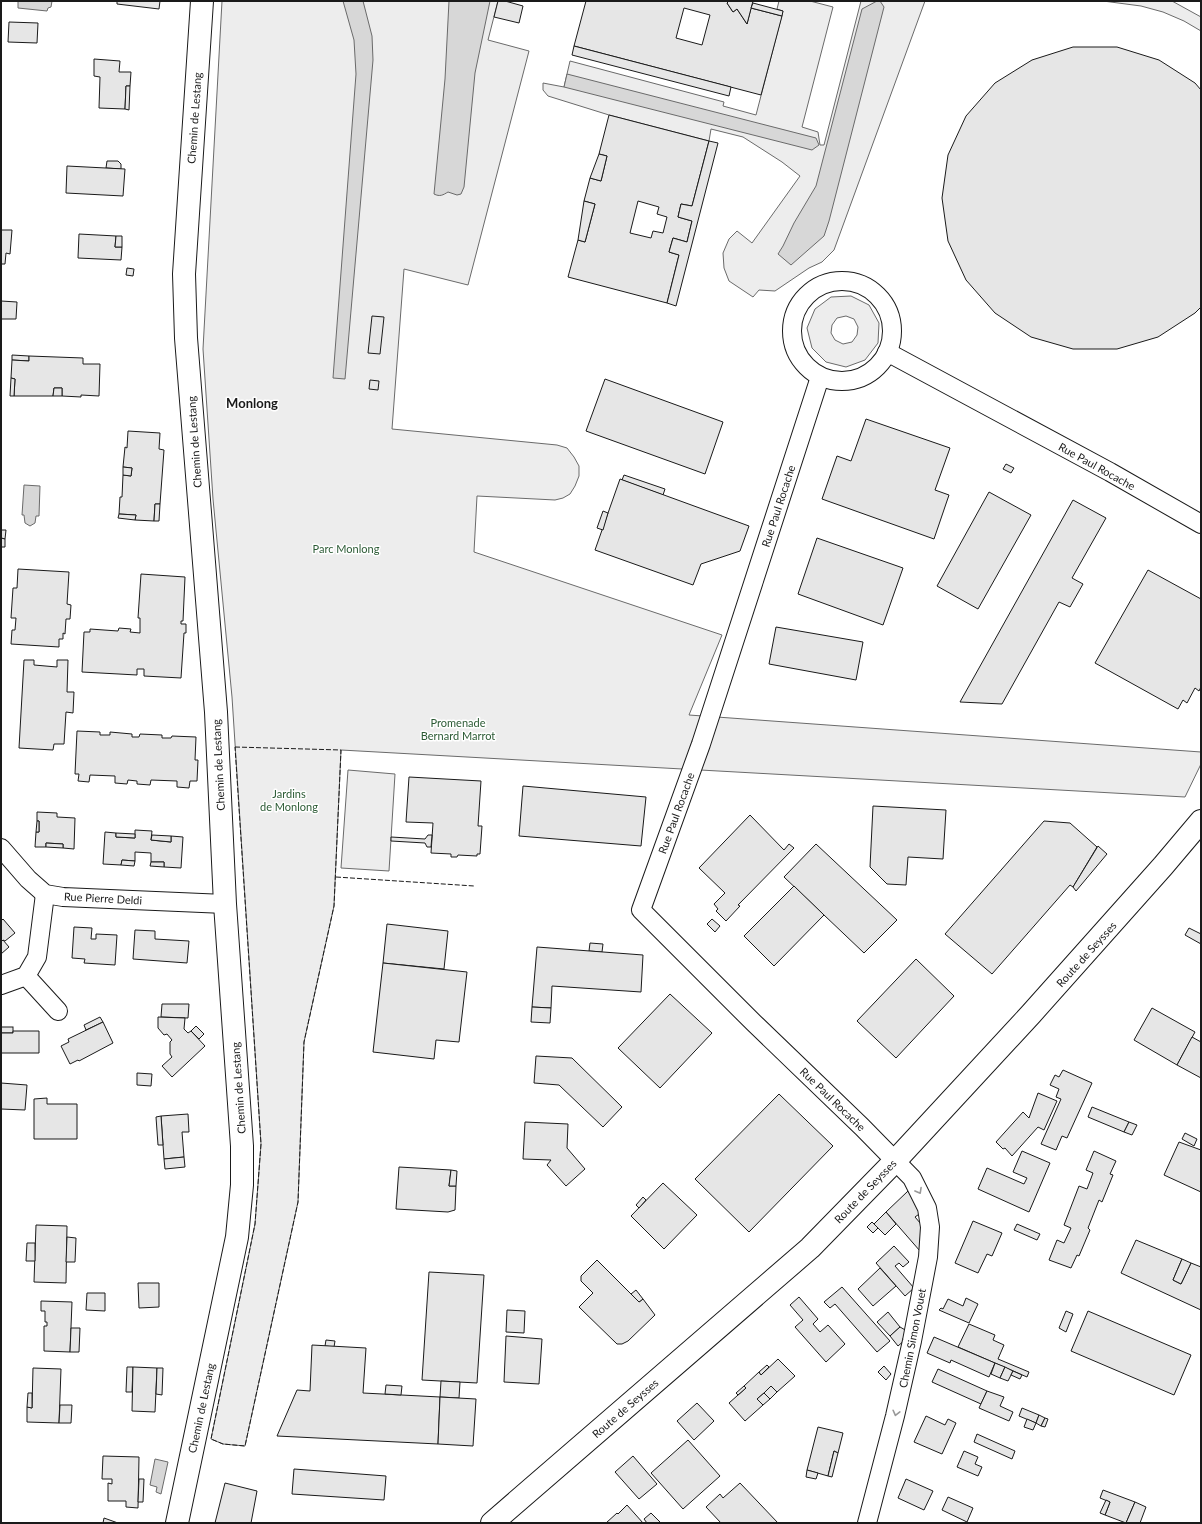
<svg xmlns="http://www.w3.org/2000/svg" width="1202" height="1524" font-family="Lato,sans-serif">
<style>
.built{fill:#ededed;stroke:#6a6a6a;fill-rule:evenodd}
.water{fill:#d7d7d7;stroke:#6a6a6a}
.building{fill:#e6e6e6;stroke:#1a1a1a;fill-rule:evenodd}
.lines{fill:none;stroke-linecap:round;stroke-linejoin:round}
.street-casing{stroke:#1a1a1a;stroke-width:20}
.secondary-casing{stroke:#1a1a1a;stroke-width:24}
.street{stroke:#fff;stroke-width:18}
.secondary{stroke:#fff;stroke-width:22}
.fence{stroke:#1a1a1a;stroke-width:1;stroke-dasharray:5 2;stroke-linecap:butt}
.oneway{stroke:#989898}
.labels{text-anchor:middle;dominant-baseline:central;stroke-width:3;stroke-linejoin:round;paint-order:stroke}
.street-label{font-size:11px;fill:#1a1a1a;stroke:#fff}
.park-label{font-size:11px;fill:#2b5a34;stroke:#fff}
.quarter-label{font-size:13px;font-weight:bold;fill:#1a1a1a;stroke:#fff}
</style>
<rect width="100%" height="100%" fill="#fff"/>
<!-- built -->
<g class="built">
<path d="M222,1H498L488,40L529,51L468,285L404,269L392,429L557,445L567,448L574,457L579,466V476L575,486L570,494L563,498L555,500L477,496L474,552L722,635L689,715L1201,752V764L1185,797L341,750L334,906L304,1042L298,1202L245,1446L223,1444L211,1439L255,1224L261,1144L232,697L213,499L203,349Z"/>
<path d="M779,1H810L833,7L802,127L818,132L820,145H824L861,1H925L834,250L822,262L809,268L775,291L759,290L753,297L729,281L724,268L723,253L729,239L737,231L752,243L800,176L782,162L743,137L711,129L709,141L609,115L548,96L543,90V83L564,87L570,61L724,102L723,106L756,115L783,11L777,9Z"/>
<path d="M1103,1H1172L1201,17V31L1184,21L1163,12L1141,6Z"/>
<path d="M851,296L869,305L879,323L878,343L865,360L846,367L826,362L812,348L807,328L815,309L831,297ZM846,316L854,319L858,327L857,335L852,342L843,344L835,340L831,333L832,325L837,318Z"/>
<path d="M348,770L395,774L389,871L341,868Z"/>
</g>
<!-- water -->
<g class="water">
<path d="M18,1H52L51,7L48,8L47,11L18,8Z"/>
<path d="M343,1H363L372,36L373,60L345,379L333,378L356,74L354,40Z"/>
<path d="M449,1H490L475,73L464,187L461,194L457,195L448,192C443,195 440,197 434,194L445,79Z"/>
<path d="M877,1H880L884,7L829,221L824,236L791,265L778,254L783,246L794,223L816,186L862,9Z"/>
<path d="M567,74L816,138L819,145L812,150L564,87Z"/>
<path d="M24,485L40,486L39,516H36L35,523L30,526L25,523L24,515H22Z"/>
<path d="M155,1459L168,1462L161,1494L156,1492L157,1487L150,1485Z"/>
</g>
<!-- building -->
<g class="building">
<path d="M117,1H160L159,9L117,4Z"/>
<path d="M498,1H505L523,6L519,23L494,17Z"/>
<path d="M586,1H729L727,3L733,12L737,9L747,24L751,8L782,16L761,95L574,46ZM684,8L710,15L702,45L676,38Z"/>
<path d="M729,1H753L747,24L737,9L733,12L727,3Z"/>
<path d="M753,3L783,11L782,16L751,8Z"/>
<path d="M9,22L38,23L37,43L8,42Z"/>
<path d="M574,46L731,87L729,96L572,55Z"/>
<path d="M1073,47H1117L1159,60L1195,83L1201,90V307L1195,313L1158,337L1117,349H1073L1031,337L995,313L966,280L948,241L942,198L948,155L966,116L995,83L1032,60Z"/>
<path d="M94,59L120,61L119,72H131L130,86H126L125,109L99,108L100,77L94,76Z"/>
<path d="M126,86H130L129,110L125,109Z"/>
<path d="M609,115L709,141L692,206L681,204L678,217L692,221L687,242L673,238L669,252L679,255L667,303L568,277L578,240L585,242L595,204L584,201L590,178L601,181L607,156L599,154ZM638,201L659,207L657,214L667,217L663,233L653,231L651,238L630,233Z"/>
<path d="M709,141L718,143L676,306L667,303L679,255L669,252L673,238L687,242L692,221L678,217L681,204L692,206Z"/>
<path d="M599,154L607,156L601,181L590,178Z"/>
<path d="M107,161H118L121,164V169L106,168Z"/>
<path d="M67,166L125,169L123,196L66,193Z"/>
<path d="M584,201L595,204L585,242L578,240Z"/>
<path d="M1,230H12L10,254L6,253L5,264H1Z"/>
<path d="M79,234L116,236L115,247H122L121,260L78,258Z"/>
<path d="M116,236H122V247H115Z"/>
<path d="M127,268L134,269L133,276L126,275Z"/>
<path d="M1,301L17,302L16,319H1Z"/>
<path d="M372,316L384,317L380,354L368,353Z"/>
<path d="M12,355L29,356V361L12,360Z"/>
<path d="M29,356L83,358V364H100L99,396L81,395V397L62,396V388H54L53,396H14L15,379L11,378L12,360L29,361Z"/>
<path d="M11,378L15,379L14,396H10Z"/>
<path d="M605,379L723,422L705,474L586,431Z"/>
<path d="M370,380L379,381L378,390L369,389Z"/>
<path d="M54,388H62V396H53Z"/>
<path d="M866,419L950,448L935,490L949,495L934,539L822,499L837,456L851,461Z"/>
<path d="M128,431L160,433L159,449L164,450L160,504H155L154,521L135,520L136,515L119,514L120,497H122L123,475L131,476L132,468L123,467L125,447L127,448Z"/>
<path d="M1006,464L1014,468L1011,473L1003,469Z"/>
<path d="M123,467L132,468L131,476L123,475Z"/>
<path d="M624,475L665,489L663,495L622,480Z"/>
<path d="M620,479L749,526L740,551L701,564L693,585L595,550Z"/>
<path d="M989,492L1031,515L978,609L937,586Z"/>
<path d="M1073,500L1106,518L1072,578L1083,584L1070,607L1059,602L1002,704L960,702Z"/>
<path d="M155,504H160L159,521H154Z"/>
<path d="M603,511L608,513L603,530L597,528Z"/>
<path d="M119,514L136,515L135,520L118,518Z"/>
<path d="M1,530H6L5,539L1,538Z"/>
<path d="M1,538L5,539V547H1Z"/>
<path d="M817,538L903,568L883,625L798,594Z"/>
<path d="M18,569L69,572L67,604L71,605L70,619H66L65,634L63,633V639H59V647L11,644L12,630H15L16,618H11L13,588H17Z"/>
<path d="M1148,570L1201,599V687L1199,691L1195,688L1187,703L1183,700L1178,709L1095,663Z"/>
<path d="M141,574L185,577L183,621H181V624H186V633H184L181,678L144,676V669H137V675L82,672L84,632H90V629L118,631L119,628L131,629L130,632L140,633V618H138Z"/>
<path d="M776,627L863,642L856,680L769,664Z"/>
<path d="M24,660H34V665L57,667V660H68L67,692H74L73,713L66,712L64,744H54L53,750L19,748Z"/>
<path d="M77,731L100,732V735H110V732L132,734V737H139L140,734L162,735V738H171L172,736L196,737L195,760H198L197,781H190L189,788L177,787V781L151,780L150,785L137,784V781L128,780L127,784L115,783V776L90,775L89,782L78,781L79,774H75Z"/>
<path d="M409,777L481,781L478,826H482L480,854H477V856L458,855L457,857H451V854L431,853L433,823L406,822Z"/>
<path d="M523,786L646,797L641,846L519,836Z"/>
<path d="M873,806L946,810L943,859L908,857L906,885L887,884L870,867Z"/>
<path d="M37,812L57,813V817L75,818L74,849L63,848V844L46,843V847H35L36,832H39V821H37Z"/>
<path d="M750,815L784,850L789,844L794,848L738,905L740,906L726,921L716,911L718,909L714,904L725,893L699,868Z"/>
<path d="M37,821H39V832H36Z"/>
<path d="M1044,821L1070,823L1097,847L1073,887L1070,885L992,974L945,934Z"/>
<path d="M135,830L152,831L151,840L171,842V836L183,837L181,868L164,867V862H151V853L135,852V861L122,860L121,865L103,864L105,832L116,833V837L135,838Z"/>
<path d="M116,833L135,834V838L116,837Z"/>
<path d="M152,835L171,836V842L151,840Z"/>
<path d="M428,835H432L431,847H427L425,843L391,841V837L425,839Z"/>
<path d="M46,843L63,844V848L46,847Z"/>
<path d="M816,844L897,920L864,953L784,877Z"/>
<path d="M1098,846L1107,854L1076,891L1073,887Z"/>
<path d="M122,860L135,861L134,866L121,865Z"/>
<path d="M151,862H164V867L150,866Z"/>
<path d="M794,886L824,915L774,966L744,936Z"/>
<path d="M3,919L15,933L5,941L3,940L1,942V921Z"/>
<path d="M712,919L720,926L715,932L707,924Z"/>
<path d="M387,924L448,931L444,969L383,963Z"/>
<path d="M74,927L92,928L91,939H96V934L117,935L115,965L84,963L85,959L72,958Z"/>
<path d="M1189,928L1201,934V944L1185,935Z"/>
<path d="M135,930L155,931V939L189,941L187,963L133,959Z"/>
<path d="M3,940L9,947L1,954V942Z"/>
<path d="M590,943L603,944L602,952L589,951Z"/>
<path d="M537,947L643,955L641,992L552,986L551,1008L532,1007Z"/>
<path d="M916,959L954,996L896,1058L857,1021Z"/>
<path d="M383,963L467,972L459,1042L436,1040L434,1059L373,1052Z"/>
<path d="M670,994L712,1033L660,1088L618,1048Z"/>
<path d="M162,1004H189L188,1018L161,1017Z"/>
<path d="M532,1007L551,1008L550,1023L531,1022Z"/>
<path d="M1152,1008L1195,1032L1177,1065L1134,1040Z"/>
<path d="M100,1017L103,1022L86,1030L84,1025Z"/>
<path d="M158,1017L185,1018L184,1029L188,1033L191,1031L205,1046L172,1077L162,1066L172,1057L170,1054V1042L172,1040L167,1034L164,1035L158,1028Z"/>
<path d="M103,1022L113,1043L79,1061L78,1060L70,1064L61,1046L69,1042L68,1039Z"/>
<path d="M196,1026L204,1034L199,1039L191,1031Z"/>
<rect x="1" y="1027" width="12" height="6"/>
<path d="M13,1031H39V1053H1V1033H13Z"/>
<path d="M1192,1037L1201,1042V1078L1177,1065Z"/>
<path d="M536,1056L572,1058L622,1107L603,1127L559,1085L534,1083Z"/>
<path d="M1063,1070L1092,1083L1067,1138L1062,1136L1056,1150L1041,1144L1061,1099L1056,1097L1059,1089L1050,1085L1055,1075L1059,1077Z"/>
<path d="M137,1073L152,1074L151,1086L137,1085Z"/>
<path d="M1,1083L27,1085L25,1110L1,1109Z"/>
<path d="M1038,1093L1057,1101L1044,1130L1038,1127L1012,1156L1005,1148L1003,1149L996,1142L1023,1112L1029,1118Z"/>
<path d="M779,1094L833,1146L749,1232L695,1179Z"/>
<path d="M47,1098V1104H77V1139H34V1099Z"/>
<path d="M1092,1107L1129,1122L1124,1132L1088,1117Z"/>
<path d="M188,1114L189,1132H182L184,1157L164,1159L161,1116Z"/>
<path d="M161,1116L163,1145H158L156,1117Z"/>
<path d="M525,1122L568,1124L567,1148L585,1169L566,1186L547,1165L551,1160L523,1159Z"/>
<path d="M1129,1122L1137,1125L1132,1135L1124,1132Z"/>
<path d="M1185,1133L1197,1139L1194,1146L1182,1139Z"/>
<path d="M1179,1142L1201,1150V1192L1164,1175Z"/>
<path d="M1022,1151L1050,1163L1029,1212L978,1189L987,1168L1024,1184L1027,1178L1013,1172Z"/>
<path d="M1094,1151L1116,1161L1110,1174L1113,1175L1102,1202L1099,1200L1088,1228L1090,1230L1079,1256L1077,1255L1071,1268L1049,1260L1057,1240L1064,1243L1071,1228L1064,1225L1079,1186L1087,1189L1093,1173L1086,1170Z"/>
<path d="M184,1157L185,1167L165,1169L164,1159Z"/>
<path d="M399,1167L451,1170L449,1186H456L455,1210L448,1212L396,1209Z"/>
<path d="M451,1170L457,1171L456,1186H449Z"/>
<path d="M663,1183L697,1215L664,1249L631,1216Z"/>
<path d="M908,1191L922,1210V1212L915,1217L921,1224L920,1251L886,1212Z"/>
<path d="M643,1197L646,1200L639,1208L636,1205Z"/>
<path d="M886,1212L896,1224L885,1235L874,1224Z"/>
<path d="M973,1221L1002,1233L992,1256L987,1254L978,1273L955,1263Z"/>
<path d="M872,1222L878,1228L873,1233L867,1227Z"/>
<path d="M1017,1224L1040,1234L1037,1240L1014,1230Z"/>
<path d="M36,1225L67,1226L66,1283L34,1282Z"/>
<path d="M67,1237L76,1238L75,1262H66Z"/>
<path d="M1136,1240L1182,1259L1173,1280L1181,1284L1191,1263L1201,1267V1310L1121,1273Z"/>
<path d="M27,1243H35V1261H26Z"/>
<path d="M894,1246L909,1262L903,1267L899,1263L895,1266L914,1288L905,1296L876,1263Z"/>
<path d="M1182,1259L1191,1263L1181,1284L1173,1280Z"/>
<path d="M597,1260L639,1302L643,1299L655,1315L628,1341L622,1344H617L579,1307L593,1293L581,1281V1276Z"/>
<path d="M880,1268L896,1286L873,1306L858,1289Z"/>
<path d="M429,1272L484,1275L477,1383L422,1380Z"/>
<path d="M138,1283H159V1307L139,1308Z"/>
<path d="M842,1287L890,1341L877,1352L835,1304L830,1308L824,1302Z"/>
<path d="M636,1290L643,1299L639,1302L631,1294Z"/>
<path d="M87,1293H105V1311L86,1310Z"/>
<path d="M799,1297L818,1319L813,1324L820,1332L828,1325L845,1344L826,1362L795,1327L803,1320L790,1305Z"/>
<path d="M966,1298L978,1304L969,1323L939,1310L941,1308L943,1309L948,1299L963,1306Z"/>
<path d="M41,1301L72,1302L70,1352L44,1351V1326H47V1322H45V1311H41Z"/>
<path d="M507,1310L525,1311L524,1333L506,1332Z"/>
<path d="M1066,1311L1073,1314L1066,1332L1059,1328Z"/>
<path d="M1088,1311L1191,1355L1174,1395L1071,1351Z"/>
<path d="M888,1312L900,1327L890,1336L877,1322Z"/>
<path d="M969,1324L995,1335L993,1340L1004,1345L998,1359L1029,1372L1027,1377L958,1347Z"/>
<path d="M900,1327L907,1331L906,1339L898,1346L890,1336Z"/>
<path d="M71,1328H80L79,1352H70Z"/>
<path d="M506,1336L542,1339L539,1384L504,1382Z"/>
<path d="M934,1337L995,1363L989,1377L951,1360L950,1363L927,1353Z"/>
<path d="M326,1340L335,1341L334,1347L325,1346Z"/>
<path d="M312,1345L366,1348L363,1393L440,1397L438,1444L277,1436L297,1390L310,1391Z"/>
<path d="M778,1359L795,1376L777,1392L771,1386L764,1393L757,1399L763,1405L745,1421L729,1403L746,1388L744,1386L759,1372L761,1375Z"/>
<path d="M995,1363L1005,1367L1000,1378L991,1374Z"/>
<path d="M767,1365L769,1367L761,1375L759,1372Z"/>
<path d="M884,1366L891,1374L886,1380L878,1372Z"/>
<path d="M127,1367H133L132,1392H126Z"/>
<path d="M133,1367L157,1368L155,1412L132,1411Z"/>
<path d="M1005,1367L1013,1371L1008,1381L1000,1378Z"/>
<path d="M33,1368L61,1369L59,1423L27,1422V1407L32,1408Z"/>
<path d="M157,1368H163L162,1395L156,1394Z"/>
<path d="M938,1369L987,1391L981,1404L932,1382Z"/>
<path d="M1013,1371L1022,1375L1020,1379L1011,1375Z"/>
<path d="M441,1381L460,1382L459,1398L440,1397Z"/>
<path d="M386,1385L402,1386L401,1395L385,1394Z"/>
<path d="M744,1386L746,1388L738,1395L736,1393Z"/>
<path d="M771,1386L777,1392L770,1399L764,1393Z"/>
<path d="M987,1391L1004,1397L1000,1406L1013,1412L1009,1421L979,1408Z"/>
<path d="M28,1393H32V1408L27,1407Z"/>
<path d="M764,1393L770,1399L763,1405L757,1399Z"/>
<path d="M440,1397L476,1399L473,1446L438,1444Z"/>
<path d="M697,1403L714,1421L694,1440L677,1421Z"/>
<path d="M60,1405H72L71,1423H59Z"/>
<path d="M1022,1408L1039,1415L1036,1423L1019,1416Z"/>
<path d="M1039,1415L1045,1418L1041,1426L1036,1423Z"/>
<path d="M926,1416L945,1425L948,1419L956,1423L942,1454L914,1442Z"/>
<path d="M1045,1418L1048,1419L1045,1427L1041,1426Z"/>
<path d="M1027,1419L1036,1423L1033,1430L1024,1427Z"/>
<path d="M818,1427L843,1433L838,1453L834,1451L828,1476L807,1470Z"/>
<path d="M977,1434L1015,1451L1012,1459L974,1442Z"/>
<path d="M688,1440L720,1476L683,1509L651,1473Z"/>
<path d="M834,1451L838,1453L832,1477L828,1476Z"/>
<path d="M964,1451L978,1457L975,1464L982,1467L978,1476L957,1467Z"/>
<path d="M103,1456L139,1457L138,1508L126,1507V1501H108V1483L112,1484V1479H102Z"/>
<path d="M633,1456L657,1484L639,1499L615,1472Z"/>
<path d="M294,1469L386,1476L384,1500L292,1494Z"/>
<path d="M807,1470L818,1473L816,1479L806,1477Z"/>
<path d="M139,1479H144L143,1502H138Z"/>
<path d="M906,1479L933,1491L924,1510L898,1498Z"/>
<path d="M225,1483L257,1491L251,1523H215Z"/>
<path d="M740,1483L778,1523H721L706,1507L720,1494L723,1498Z"/>
<path d="M1103,1490L1135,1502L1126,1523L1105,1515L1110,1502L1100,1498Z"/>
<path d="M948,1497L973,1508L967,1522L942,1510Z"/>
<path d="M1106,1500L1110,1502L1105,1515L1100,1513Z"/>
<path d="M1135,1502L1146,1507L1140,1523H1126Z"/>
<path d="M627,1505L643,1523H606L617,1513L618,1514Z"/>
<path d="M651,1513L661,1523H647L644,1519Z"/>
<path d="M104,1518L118,1523H103Z"/>
</g>
<g class="lines">
<!-- street casing -->
<g class="street-casing">
<g id="street">
<circle cx="842" cy="331" r="50"/>
<path d="M887,352L1110,472L1201,524"/>
<path d="M820,377L701,744L641,910L754,1023L862,1127L912,1178L927,1208L930,1227L928,1257L912,1341L895,1416L867,1523"/>
<path d="M1,848L28,879L45,894L63,897L225,904"/>
<path d="M26,976L58,1011"/>
<path d="M1,985L26,976L37,957L45,894"/>
</g>
</g>
<!-- secondary casing -->
<g class="secondary-casing">
<g id="secondary">
<path d="M177,1523L237,1237L242,1185V1146L225,904L216,712L186,338L184,274L202,1"/>
<path d="M492,1523L810,1248L895,1161L1031,1014L1163,866L1201,821"/>
</g>
</g>
<!-- street -->
<use href="#street" class="street"/>
<!-- secondary -->
<use href="#secondary" class="secondary"/>
<!-- fence -->
<g class="fence">
<path d="M235,747L341,750L334,906L304,1042L298,1202L245,1446L223,1444L211,1439L255,1224L261,1144Z"/>
<path d="M336,877L474,886"/>
</g>
</g>
<!-- one-way arrows -->
<defs><path id="oneway-chevron" d="M-2-3.5L2.5 0L-2 3.5" fill="none" stroke-width="1.6" stroke-linecap="round" stroke-linejoin="round"/></defs>
<g class="oneway">
<use href="#oneway-chevron" transform="translate(919 1191) rotate(61)"/>
<use href="#oneway-chevron" transform="translate(896 1413) rotate(104)"/>
</g>
<g class="labels">
<!-- street labels -->
<g class="street-label">
<text transform="translate(194 118) rotate(-86)">Chemin de Lestang</text>
<text transform="translate(194 442) rotate(-94)">Chemin de Lestang</text>
<text transform="translate(1097 466) rotate(29)">Rue Paul Rocache</text>
<text transform="translate(778 506) rotate(-72)">Rue Paul Rocache</text>
<text transform="translate(218 765) rotate(-93)">Chemin de Lestang</text>
<text transform="translate(676 813) rotate(-70)">Rue Paul Rocache</text>
<text transform="translate(103 898) rotate(3)">Rue Pierre Deldi</text>
<text transform="translate(1086 954) rotate(-48)">Route de Seysses</text>
<text transform="translate(238 1088) rotate(-94)">Chemin de Lestang</text>
<text transform="translate(833 1099) rotate(44)">Rue Paul Rocache</text>
<text transform="translate(865 1191) rotate(-46)">Route de Seysses</text>
<text transform="translate(912 1338) rotate(-79)">Chemin Simon Vouet</text>
<text transform="translate(201 1408) rotate(-78)">Chemin de Lestang</text>
<text transform="translate(625 1408) rotate(-41)">Route de Seysses</text>
</g>
<!-- park labels -->
<g class="park-label">
<text x="346" y="548">Parc Monlong</text>
<text x="458" y="722">Promenade<tspan x="458" dy="13">Bernard Marrot</tspan></text>
<text x="289" y="793">Jardins<tspan x="289" dy="13">de Monlong</tspan></text>
</g>
<!-- quarter labels -->
<g class="quarter-label">
<text x="252" y="403">Monlong</text>
</g>
</g>
<!-- border -->
<rect width="1202" height="1524" fill="none" stroke="#1a1a1a" stroke-width="4"/>
</svg>
